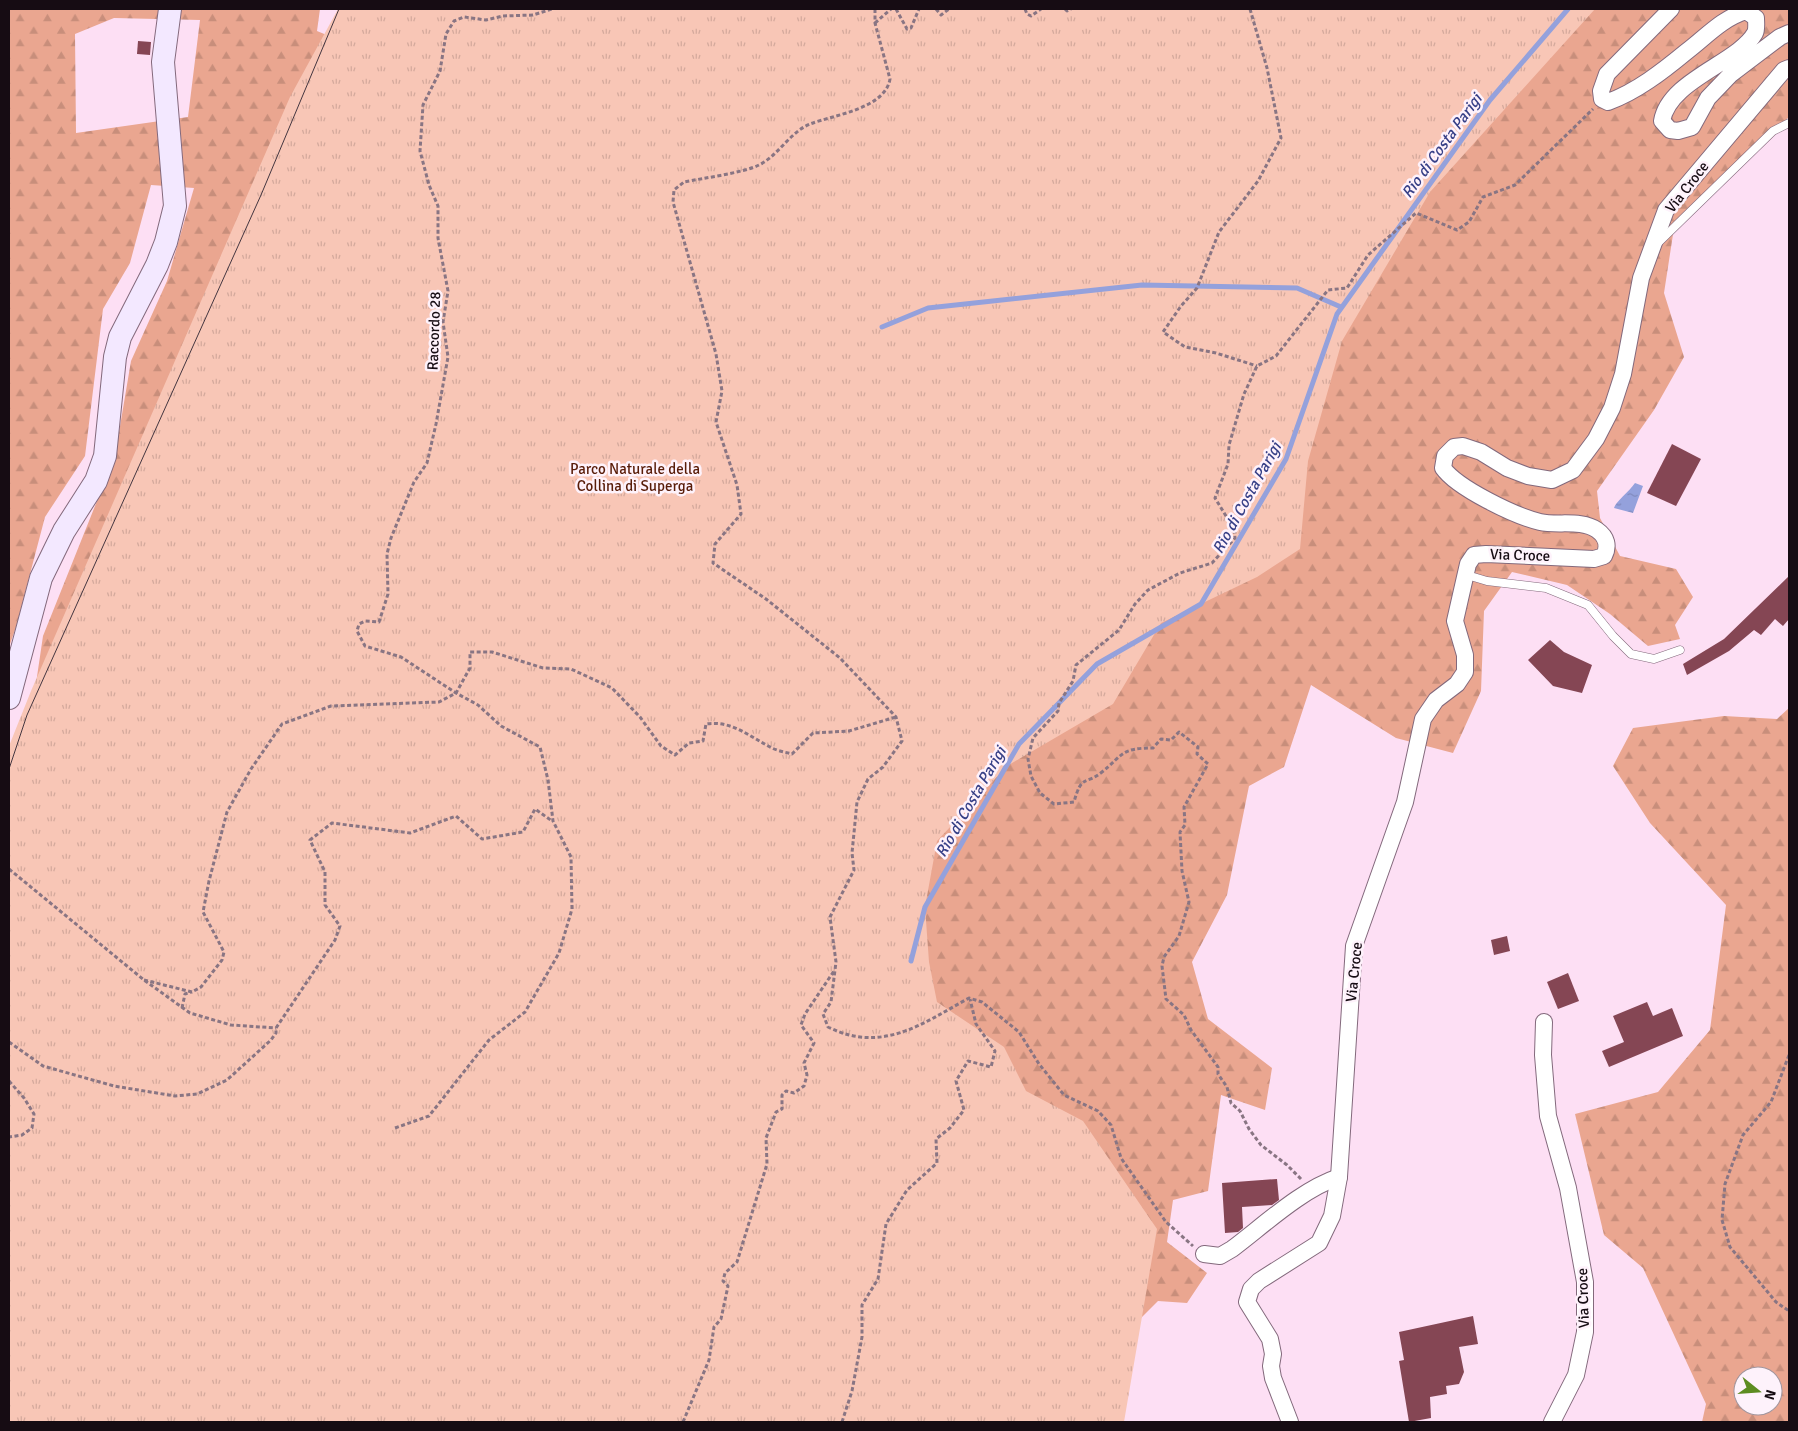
<svg xmlns="http://www.w3.org/2000/svg" width="1798" height="1431" font-family="Signika,sans-serif">
<style>
.forest{fill:url(#forest-firs);fill-rule:evenodd}
.park{fill:url(#park-tufts)}
.water{fill:url(#water-ripples)}
.lines{fill:none;stroke-linecap:round;stroke-linejoin:round}
.stream{stroke:#94a1dc;stroke-width:5}
.building{fill:#854654}
.lane-casing{stroke:#83697c;stroke-width:9}
.street-casing{stroke:#83697c;stroke-width:18}
.secondary-casing{stroke:#83697c;stroke-width:24}
.path{stroke:#897583;stroke-width:3;stroke-dasharray:4 2.5;stroke-linecap:butt}
.lane{stroke:#fff;stroke-width:8}
.street{stroke:#fff;stroke-width:16}
.secondary{stroke:#f3e8ff;stroke-width:22}
.tram{stroke:#443640;stroke-width:1}
.labels{text-anchor:middle;dominant-baseline:central;stroke-width:5;stroke-linejoin:round;paint-order:stroke}
.street-label{font-size:15px;fill:#160c13;stroke:#fef2fb}
.park-label{font-size:15px;fill:#581c08;stroke:#fef2fb}
.water-label{font-size:16px;font-style:italic;fill:#374087;stroke:#fef2fb}
</style>
<defs>
<pattern id="forest-firs" width="22" height="20" patternUnits="userSpaceOnUse" patternTransform="scale(1.25)"><rect width="22" height="20" fill="#eaa690"/><path d="M5 1l3.5 6h-7zM16 11l3.5 6h-7z" fill="#c88e7b"/></pattern>
<pattern id="park-tufts" width="24" height="20" patternUnits="userSpaceOnUse" patternTransform="scale(1.25)"><rect width="24" height="20" fill="#f8c6b6"/><path d="M3 7l-1-3M5 7V3M7 7l1-3M15 17l-1-3M17 17v-4M19 17l1-3" fill="none" stroke="#d4a99c"/></pattern>
<pattern id="water-ripples" width="26" height="14" patternUnits="userSpaceOnUse" patternTransform="scale(1.25)"><rect width="26" height="14" fill="#94a1dc"/><path d="M2 4q2-2 4 0t4 0M15 11q2-2 4 0t4 0" fill="none" stroke="#7f89bc"/></pattern>
</defs>
<rect width="100%" height="100%" fill="#fddff4"/>
<!-- forest -->
<g class="forest">
<path d="M9,9H320L317,31L358,48L389,9H1789V117L1742,158L1674,228L1664,293L1684,357L1654,410L1597,491L1600,518L1620,556L1676,569L1693,597L1675,625L1680,639L1648,646L1610,614L1567,585L1512,572L1484,611L1481,691L1453,753L1396,738L1311,685L1284,767L1249,786L1227,895L1192,962L1208,1019L1272,1068L1265,1110L1221,1095L1208,1191L1173,1200L1167,1242L1207,1273L1187,1303L1158,1301L1114,1345L9,1422L21,785L43,636L115,456L131,361L167,281L194,188L151,185L130,263L103,309L85,456L45,517L16,627L9,647ZM114,18L200,20L188,117L76,133L75,34Z"/>
<path d="M1789,708V1422H1702L1706,1404L1643,1268L1604,1235L1575,1114L1658,1092L1710,1030L1726,905L1650,823L1613,766L1633,728L1724,716L1777,719ZM1743,1376H1773V1406H1743Z"/>
</g>
<!-- park -->
<path class="park" d="M338,9H1595L1430,192L1342,341L1308,461L1300,549L1257,577L1161,623L1113,704L1007,766L937,841L925,907L929,962L937,1002L1004,1047L1026,1091L1083,1121L1157,1229L1124,1422H9V746L31,691L290,97Z"/>
<!-- water -->
<path class="water" d="M1635,483L1643,486L1633,513L1614,508C1616,501 1629,492 1635,483Z"/>
<g class="lines">
<!-- stream -->
<g class="stream">
<path d="M882,327L928,308L1142,285L1297,288L1341,307"/>
<path d="M911,961L925,907L1019,744L1097,664L1201,604L1286,459L1337,314L1490,100L1568,9"/>
</g>
</g>
<!-- building -->
<g class="building">
<path d="M138,41L151,42L150,55L137,54Z"/>
<path d="M1672,444L1701,459L1676,506L1647,493Z"/>
<path d="M1789,576V619L1783,626L1775,619L1761,635L1754,630L1729,651L1687,675L1683,664L1724,639Z"/>
<path d="M1550,640L1564,652L1592,665L1582,693L1553,686L1528,660Z"/>
<path d="M1507,936L1510,951L1494,955L1491,940Z"/>
<path d="M1568,973L1579,1001L1558,1009L1547,982Z"/>
<path d="M1647,1002L1653,1016L1672,1008L1683,1036L1609,1067L1602,1051L1624,1042L1613,1016Z"/>
<path d="M1277,1179L1279,1200L1272,1205L1242,1207L1243,1228L1238,1232L1225,1233L1222,1183Z"/>
<path d="M1473,1316L1478,1344L1459,1347L1464,1372L1459,1384L1446,1386L1447,1394L1430,1397L1431,1418L1409,1422L1399,1361L1404,1360L1399,1332Z"/>
</g>
<g class="lines">
<!-- lane casing -->
<g class="lane-casing">
<g id="lane">
<path d="M1659,242L1773,131L1789,123"/>
<path d="M1467,575L1487,581L1546,588L1588,605L1613,636L1631,654L1654,659L1680,650"/>
</g>
</g>
<!-- street casing -->
<g class="street-casing">
<g id="street">
<path d="M1671,9L1607,74L1601,91L1602,99L1608,102C1636,92 1663,71 1686,52C1706,37 1721,19 1746,11L1756,18C1756,22 1757,29 1755,33C1738,63 1669,80 1662,121L1670,130L1678,131L1692,127L1708,98L1731,74L1780,37L1789,33"/>
<path d="M1544,1022L1543,1055L1548,1116L1568,1188L1585,1282V1332L1576,1375L1552,1422"/>
<path d="M1204,1254L1220,1256L1232,1249C1264,1225 1302,1189 1339,1177"/>
<path d="M1290,1422L1273,1378L1271,1366L1273,1354L1270,1339L1247,1302L1251,1289L1259,1281L1319,1243L1332,1216L1339,1177L1354,946L1405,802L1423,719L1436,700L1457,684L1465,672V655L1455,621L1468,564L1474,555L1486,554L1594,559L1604,556C1609,546 1607,537 1597,530C1581,519 1558,526 1540,522C1515,516 1457,488 1443,468L1445,456L1454,447L1463,446L1481,452L1507,468L1528,476L1552,480L1573,470L1596,439L1612,408L1623,374L1641,278L1666,210L1784,70L1789,68"/>
</g>
</g>
<!-- secondary casing -->
<g class="secondary-casing">
<path id="secondary" d="M9,698L41,578L64,531L96,481L105,456L115,357L120,337L157,265L166,242L175,206L163,62L170,9"/>
</g>
<!-- path -->
<g class="path">
<path d="M875,9V23L890,79C885,109 833,115 810,124C790,132 778,156 759,165C743,173 703,178 684,182L674,190L673,202L716,354L722,391L716,422L737,485L741,514L715,544L713,563L766,599L840,658L896,717L902,741L883,767L868,779L857,802L852,853L854,870L830,917L836,962L831,1002L823,1014L828,1027C882,1054 922,1024 969,998L982,1002L1019,1032L1039,1064L1064,1095L1098,1111L1111,1125L1121,1158L1166,1222L1193,1246"/>
<path d="M896,9L907,29L911,28L919,9"/>
<path d="M936,9L941,15L949,9"/>
<path d="M1025,9L1027,14L1031,16L1041,9"/>
<path d="M1065,9L1067,11L1071,9"/>
<path d="M1250,9L1267,68L1281,138L1258,181L1219,232L1197,288L1181,306L1163,332L1185,347L1216,353L1257,366"/>
<path d="M875,23L891,9"/>
<path d="M9,869L144,980L190,1013L231,1025L276,1028"/>
<path d="M144,980L192,992L201,987L222,960L224,952L203,912L209,881L227,812L251,769L282,724L331,706L439,702L456,693L470,668V652H492L543,668L571,669L612,688L640,717L661,746L675,755L689,743L703,741L706,724C732,720 750,737 772,748C778,751 785,752 792,754L813,733L849,731L896,717"/>
<path d="M182,1008L185,994L191,992"/>
<path d="M9,1042L43,1066L114,1086L175,1096L197,1094L227,1080L271,1040L276,1033V1028L335,940L340,926L325,905V872L310,840L332,823L410,833L456,816L482,839L523,832L535,809L552,821"/>
<path d="M1789,1055L1771,1102L1743,1135L1725,1184L1722,1220L1730,1247L1776,1302L1789,1311"/>
<path d="M9,1081L24,1098L34,1114L32,1128L22,1135L9,1137"/>
<path d="M395,1128L429,1116L489,1040L525,1012L559,953L572,909L571,857L553,821L548,780L540,747L501,726L478,705L456,693L401,657L365,646L357,631L359,624L365,621L379,622L388,594L387,554L391,538L414,482L427,463L436,424L448,357L443,322L448,291L438,238V206L429,185L420,151L423,105L440,71L446,34L454,21L464,17L486,20L503,16L533,15L552,9"/>
<path d="M1301,1179L1287,1165L1261,1145L1249,1129L1240,1111L1231,1103L1227,1087L1218,1074V1067L1191,1030L1184,1015L1166,999L1162,966L1164,957L1179,936L1189,902L1182,871L1180,832L1185,825L1184,807L1208,764L1197,754L1198,747L1179,732L1171,740L1161,739L1153,748C1121,748 1124,754 1102,772C1085,786 1082,773 1074,802L1054,804L1040,793L1031,776L1028,759L1033,738L1058,711L1059,703L1073,681L1076,665L1119,630L1135,604L1148,590L1180,573L1212,563L1235,538L1234,529L1215,498L1228,464L1229,445L1244,394L1257,366L1276,356L1328,290L1347,288L1368,255L1416,213L1457,230L1469,222L1483,197L1515,185L1593,109"/>
<path d="M683,1422L709,1360L714,1327L721,1319L728,1286L723,1281L725,1273L737,1262L767,1164L766,1138L776,1112L782,1109V1095L786,1091L794,1093L804,1086L807,1075L804,1063L814,1043L801,1025L805,1014L834,971"/>
<path d="M842,1422L852,1391L862,1337V1305L878,1279L886,1224L907,1190L937,1163L936,1139L950,1128L964,1110L956,1081L968,1061L991,1067L995,1051L976,1024L970,999"/>
</g>
<!-- lane -->
<use href="#lane" class="lane"/>
<!-- street -->
<use href="#street" class="street"/>
<!-- secondary -->
<use href="#secondary" class="secondary"/>
<!-- tram -->
<path class="tram" d="M9,769L27,715L261,195L339,9"/>
</g>
<g class="labels">
<!-- street labels -->
<g class="street-label">
<text transform="translate(1687 187) rotate(-52)">Via Croce</text>
<text transform="translate(434 331) rotate(-88)">Raccordo 28</text>
<text transform="translate(1520 555) rotate(2)">Via Croce</text>
<text transform="translate(1354 972) rotate(-84)">Via Croce</text>
<text transform="translate(1583 1298) rotate(-92)">Via Croce</text>
</g>
<!-- park labels -->
<g class="park-label">
<text x="635" y="469">Parco Naturale della<tspan x="635" dy="17">Collina di Superga</tspan></text>
</g>
<!-- water labels -->
<g class="water-label">
<text transform="translate(1442 146) rotate(-54)">Rio di Costa Parigi</text>
<text transform="translate(1247 498) rotate(-61)">Rio di Costa Parigi</text>
<text transform="translate(971 802) rotate(-60)">Rio di Costa Parigi</text>
</g>
</g>
<!-- border -->
<rect width="1798" height="1431" fill="none" stroke="#160c13" stroke-width="20"/>
<!-- north arrow -->
<g transform="translate(1758 1391) rotate(107)"><circle r="24" fill="#fef2fb" stroke="#a1969e"/>
<path d="M0-4L9 19L0 12L-9 19Z" fill="#5d8c21"/>
<text y="-8" font-size="14" font-weight="bold" text-anchor="middle" fill="#160c13">N</text>
</g>
</svg>
